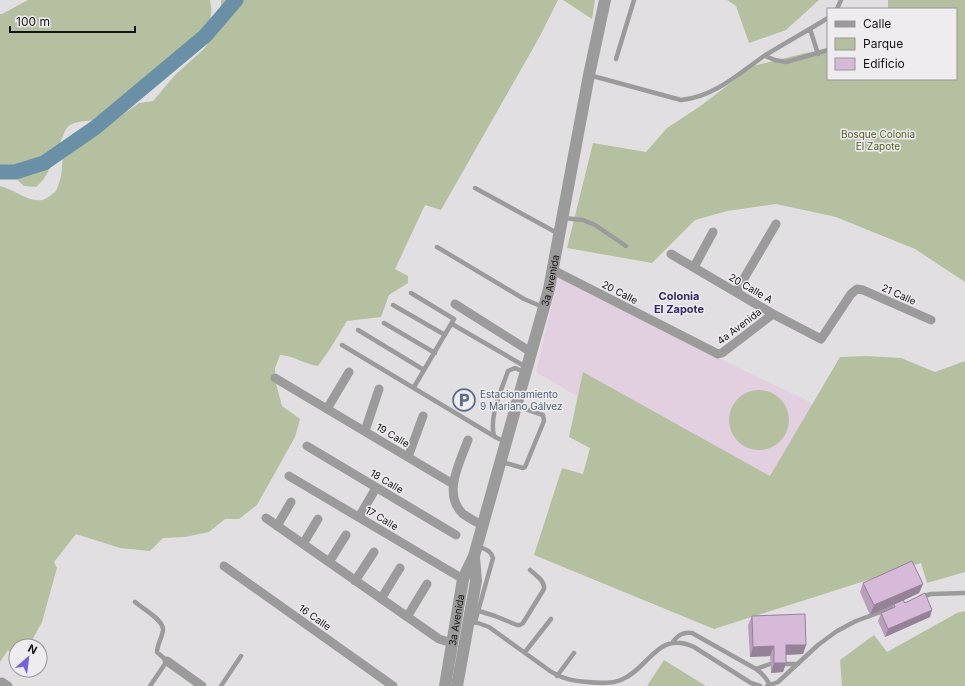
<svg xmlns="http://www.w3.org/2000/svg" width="965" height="686" font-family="Inter,sans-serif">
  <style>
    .education { fill: #e2d0e1 }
    .green { fill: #b5c0a0 }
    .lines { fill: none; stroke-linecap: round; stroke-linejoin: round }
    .river { stroke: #6a90a7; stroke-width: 15 }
    .service { stroke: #9c9b9b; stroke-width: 4.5 }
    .minor { stroke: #9c9b9b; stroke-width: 9 }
    .tertiary { stroke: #9c9b9b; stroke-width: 12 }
    .wall { fill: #b99fbb }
    .shaded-wall { fill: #968298 }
    .building { fill: #d7b9d9; stroke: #968298 }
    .labels { text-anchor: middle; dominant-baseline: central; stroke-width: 3; stroke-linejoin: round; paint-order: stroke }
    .park-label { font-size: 10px; fill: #4f5d23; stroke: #efecf0 }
    .street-label { font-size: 10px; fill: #141314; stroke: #efecf0 }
    .service-label { font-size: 10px; fill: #4e5e75; stroke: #efecf0; text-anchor: start }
    .neighbourhood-label { font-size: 11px; font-weight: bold; fill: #352a66; stroke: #efecf0 }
  </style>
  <rect width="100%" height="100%" fill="#e2dfe2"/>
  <path class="education" d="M560 271 718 358 804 399 886 444 802 542 708 474 536 372Z"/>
  <path class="green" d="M28 0H210C211 5 212 10 211 15 207 37 158 83 139 96 128 104 115 112 103 118 92 123 75 118 66 129 64 132 63 137 61 140 54 156 50 176 36 187L24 186 14 177 0 169V14H2Z
    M221 0H558L540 36 441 210 425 205 395 269 408 276V283L389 295 381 317 347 321 330 349 318 366C304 364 295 356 280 355L275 368V380L282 406 300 419 295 437 257 505 239 519H225L209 532 185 537 163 538 150 551 120 548 76 534 54 562 57 568 42 622 29 646H16V657L8 650 0 662V186C14 189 27 202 42 200 47 199 52 194 56 191 58 186 60 181 61 176 64 158 60 146 75 132H91L108 125 139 103 153 101 175 75 205 48 213 36 221 16Z
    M563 0H595L592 19Z
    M727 0H819L786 30 749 43 736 6Z
    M888 0H965V282L915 249 836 217 776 204 727 211 695 220 652 263 567 248 593 143 646 152 667 128 699 107 753 66 806 53 828 50V79H956V9H888Z
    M866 356 901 358 935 372 965 361V572L927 583 921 563 714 629 534 555 562 468 583 474 590 448 569 437 583 372 770 476 840 357Z
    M729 420a30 30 0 1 1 60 0a30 30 0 1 1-60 0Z
    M965 611V686H842L840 660 874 635 887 652 957 613Z
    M664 660 706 686H647Z"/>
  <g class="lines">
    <path class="river" d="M0 172H15L44 163 96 127 205 36 236 0"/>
    <path class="service" d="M837 9 841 0
      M810 29 818 54
      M765 56 775 60 786 62 828 50
      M616 59 634 0
      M589 75 681 100C714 97 738 74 764 56 785 43 807 31 828 18
      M475 188 559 234
      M564 218 583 220 595 225 626 246
      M437 247 524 299 543 307
      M411 293 454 319 414 387
      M393 305 445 335
      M384 323 435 353
      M452 324 526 367
      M358 330 424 370
      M342 345 497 438 506 442
      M494 436C489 416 501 391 508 371L515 368 524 372
      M502 462 523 468 525 467 544 421 543 415 517 406
      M921 597 931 594 965 593
      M135 602C142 608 164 620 163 630 162 638 157 645 157 652L167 661 150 686
      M479 611 495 616 517 625H520L523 623 544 589C545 581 536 575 530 570
      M470 622 478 623 489 627 550 671C562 679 574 681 588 682 599 683 611 684 621 680 650 668 657 630 694 647L751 683 760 686
      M475 622 493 558C491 550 484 549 478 546
      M672 643C678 635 682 632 692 633L756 669C763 674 767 678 770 686
      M525 652 551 619
      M782 664H798
      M756 669 770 664
      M557 676 574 653
      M221 686 241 656
      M767 686 778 682 818 645 837 631 856 621 897 606"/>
    <path class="minor" d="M671 254 773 314 821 339 851 294 857 289 863 290 931 320
      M694 267 713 232
      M553 270 718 354 722 353 773 314
      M736 292 776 224
      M455 304 531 352
      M275 378 453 484
      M327 409 349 372
      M365 431 379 389
      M468 440C460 462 442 494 463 514 469 518 476 522 482 525
      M307 446 456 535
      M408 457 423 416
      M289 476 463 579
      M359 517 376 488
      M266 518 439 639 452 643
      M277 526 291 502
      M303 544 318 519
      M329 562 346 535
      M224 566 393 686
      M355 581 374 552
      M381 599 400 568
      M407 617 427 584
      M167 661 202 686
      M2 682 8 686"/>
    <g class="tertiary">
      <path id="s1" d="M445 686 463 579 474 556 549 289 589 75 605 0"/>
      <path d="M457 686 476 581 474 557"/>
    </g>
  </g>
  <path class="wall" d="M863 583 923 584 919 593 903 600 905 603 930 617 885 637 878 621 881 613 892 608 893 605 870 615 860 592Z
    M752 616 806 645 803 654 786 655V663L783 672 771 673 770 656 750 657 748 625Z"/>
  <path class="shaded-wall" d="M923 584 919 593 894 605V604L893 605 870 615 874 605Z
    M932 610 930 617 885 637 888 629Z
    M786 645H806L803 654 782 655Z
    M774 646 770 656 750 657 753 647Z
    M774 663H786L783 672 771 673Z"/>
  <path class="building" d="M912 561 923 584 874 605 863 583Z
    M925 593 932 610 888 629 881 613 895 607 894 604 903 600 905 603Z
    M805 614 806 645H786V663H774V646L753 647 752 616Z"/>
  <defs>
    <g id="parking-ring" transform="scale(1.15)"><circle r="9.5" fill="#efecf0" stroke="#5c6f8a" stroke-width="1.5"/><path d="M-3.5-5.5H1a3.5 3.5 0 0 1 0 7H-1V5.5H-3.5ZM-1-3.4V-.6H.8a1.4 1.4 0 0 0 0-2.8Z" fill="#5c6f8a"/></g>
  </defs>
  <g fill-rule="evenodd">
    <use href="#parking-ring" x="464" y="400"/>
  </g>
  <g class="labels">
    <g class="park-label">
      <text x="878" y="134">Bosque Colonia<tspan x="878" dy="12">El Zapote</tspan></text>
    </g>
    <g class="street-label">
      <text stroke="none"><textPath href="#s1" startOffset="420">3a Avenida</textPath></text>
      <text transform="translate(751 288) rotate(30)">20 Calle A</text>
      <text transform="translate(620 292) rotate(27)">20 Calle</text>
      <text transform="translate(899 294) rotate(24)">21 Calle</text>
      <text transform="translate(739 326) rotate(-37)">4a Avenida</text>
      <text transform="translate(393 435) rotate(31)">19 Calle</text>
      <text transform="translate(387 481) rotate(31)">18 Calle</text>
      <text transform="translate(382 518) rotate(31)">17 Calle</text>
      <text transform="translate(315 617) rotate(35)">16 Calle</text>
      <text stroke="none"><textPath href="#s1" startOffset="67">3a Avenida</textPath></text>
    </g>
    <g class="service-label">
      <text x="480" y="394">Estacionamiento<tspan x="480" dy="12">9 Mariano Gálvez</tspan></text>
    </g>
    <g class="neighbourhood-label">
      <text x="679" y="296">Colonia<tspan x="679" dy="13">El Zapote</tspan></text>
    </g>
  </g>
  <rect x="827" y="8" width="130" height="72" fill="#efecf0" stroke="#979598"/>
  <rect x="835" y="21" width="20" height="6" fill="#9c9b9b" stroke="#979598"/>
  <text x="863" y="28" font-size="12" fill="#141314">Calle</text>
  <rect x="835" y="38" width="20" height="12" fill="#b5c0a0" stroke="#979598"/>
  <text x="863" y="48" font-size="12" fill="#141314">Parque</text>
  <rect x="835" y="58" width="20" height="12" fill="#d7b9d9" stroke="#979598"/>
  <text x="863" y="68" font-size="12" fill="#141314">Edificio</text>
  <g transform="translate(28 658) rotate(28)"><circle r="19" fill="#efecf0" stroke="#979598"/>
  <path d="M0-3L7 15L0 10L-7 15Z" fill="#7660db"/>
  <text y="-6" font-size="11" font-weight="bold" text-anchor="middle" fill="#141314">N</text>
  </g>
  <path d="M10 26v6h125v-6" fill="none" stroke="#141314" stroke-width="2"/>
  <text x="16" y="26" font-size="12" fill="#141314" stroke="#efecf0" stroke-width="3" paint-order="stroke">100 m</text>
</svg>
